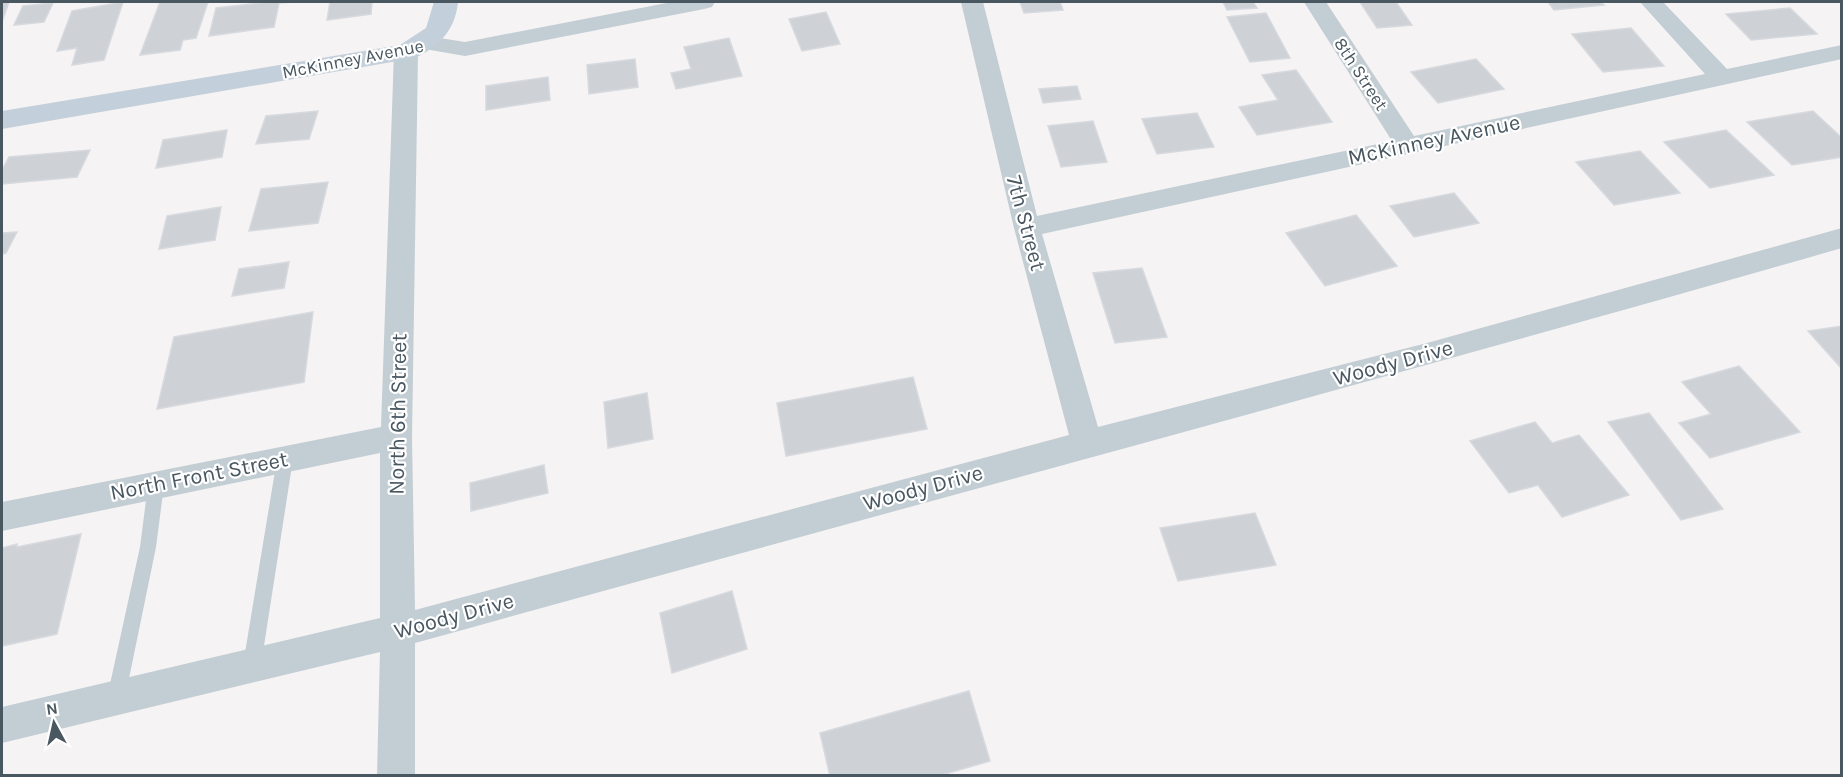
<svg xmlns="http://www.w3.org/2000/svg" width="1843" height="777" font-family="Karla,sans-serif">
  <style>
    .building { fill: #ced2d7; stroke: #d6d9de; stroke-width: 1.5 }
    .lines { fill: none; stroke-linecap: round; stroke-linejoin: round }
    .lane { fill: #c3cdd4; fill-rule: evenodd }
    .street { fill: #c3cdd4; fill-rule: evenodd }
    .secondary { fill: #c3cfda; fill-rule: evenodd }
    .labels { text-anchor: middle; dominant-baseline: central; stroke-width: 4.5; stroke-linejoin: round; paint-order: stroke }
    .far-street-label { font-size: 18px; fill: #495761; stroke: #fff }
    .street-label { font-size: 22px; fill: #495761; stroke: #fff }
  </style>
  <rect width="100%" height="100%" fill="#f5f3f3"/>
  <path class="building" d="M2 2H9L2 22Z
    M123 2 104 60 72 65 77 48 57 51 72 11Z
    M160 2H208L196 38 183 40 180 50 140 55Z
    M270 2H293L279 3 274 27 209 36 216 8Z
    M330 2H372L371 14 327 20Z
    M1020 2H1060L1063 10 1024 13Z
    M1223 2H1253L1257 8 1227 10Z
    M1360 2H1396L1412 25 1377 28Z
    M1548 2H1600L1604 5 1554 10Z
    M53 3 44 22 14 25 23 6Z
    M1790 8 1817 34 1751 40 1726 14Z
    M826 12 840 44 802 51 789 19Z
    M1266 13 1290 58 1250 62 1227 17Z
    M1631 28 1664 66 1603 72 1572 34Z
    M729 38 742 76 676 89 671 73 691 69 684 47Z
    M635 59 638 87 589 94 587 65Z
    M1476 59 1504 89 1438 103 1411 72Z
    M1296 70 1332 122 1257 135 1239 107 1278 100 1262 75Z
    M548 77 550 100 486 110V86Z
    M1077 86 1081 99 1043 103 1039 89Z
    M318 111 309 139 256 144 266 116Z
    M1813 111 1842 138V157L1792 165 1747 122Z
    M1197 113 1214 147 1157 154 1142 119Z
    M1093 121 1107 162 1061 167 1048 126Z
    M227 130 222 157 156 168 163 140Z
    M1726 130 1774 175 1710 188 1664 142Z
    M90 150 77 177 2 184V170L9 157Z
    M1640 151 1680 193 1614 205 1576 162Z
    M328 182 318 223 249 231 261 189Z
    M1454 193 1479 223 1414 237 1390 206Z
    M221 207 215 240 159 249 167 216Z
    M1356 215 1397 266 1325 286 1286 233Z
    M17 232 6 253 2 254V233Z
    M289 262 284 288 232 296 239 269Z
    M1142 268 1167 337 1115 343 1093 273Z
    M313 312 304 382 157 409 174 337Z
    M1842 326V369L1808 331Z
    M1739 366 1800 432 1710 458 1679 423 1711 414 1682 382Z
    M913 377 927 429 786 456 777 403Z
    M647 393 653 439 608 448 604 402Z
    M1649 413 1723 509 1681 520 1608 422Z
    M1535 422 1552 443 1579 435 1629 495 1562 517 1538 485 1509 493 1470 441Z
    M544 465 548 493 471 511 470 483Z
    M1255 513 1276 565 1178 581 1160 528Z
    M81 534 57 634 2 646V548L17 544V547Z
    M732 591 747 649 672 673 660 613Z
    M969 691 990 761 938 776H830L820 733Z"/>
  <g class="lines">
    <path class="lane" d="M285 452 291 454 293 459 261 665 258 671 252 674 246 671 243 665 277 459 279 454Z
      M156 478 162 480 164 485 156 547 125 698 122 704 116 707 110 704 107 698 140 547 148 485 150 480Z"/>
    <path class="street" d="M672 2H715L712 7 704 9 465 56 419 48 416 43 419 38 427 36 465 42Z
      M961 2H983L1037 216 1392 141 1304 2H1326L1414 136 1705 74 1640 2H1663L1727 69 1842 45V59L1042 234 1098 427 1427 343 1842 228V248C1367 384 891 511 415 643V776H377L380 652 2 743V707L380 618V453L2 531V502L381 427 394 52 398 47 406 45 414 47 418 52 412 437 415 610 1069 435 1014 228Z"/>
    <path class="secondary" d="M434 2H458C455 30 440 46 415 58L2 129V111L400 45 426 28Z"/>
  </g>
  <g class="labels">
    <g class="far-street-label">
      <text transform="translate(353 59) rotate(-11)">McKinney Avenue</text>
      <text transform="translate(1361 74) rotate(57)">8th Street</text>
    </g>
    <g class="street-label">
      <text transform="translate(1434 140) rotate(-12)">McKinney Avenue</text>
      <text transform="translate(1026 223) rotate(75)">7th Street</text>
      <text transform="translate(1393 363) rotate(-15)">Woody Drive</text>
      <text transform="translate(398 414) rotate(-89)">North 6th Street</text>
      <text transform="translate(199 476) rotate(-11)">North Front Street</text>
      <text transform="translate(923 488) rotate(-15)">Woody Drive</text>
      <text transform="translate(454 616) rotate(-15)">Woody Drive</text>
    </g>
  </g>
  <rect width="1843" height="777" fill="none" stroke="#495761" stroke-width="6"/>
  <g transform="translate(54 723) rotate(352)" stroke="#ffffff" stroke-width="4.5" paint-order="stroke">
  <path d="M0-4.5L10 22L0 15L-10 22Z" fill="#495761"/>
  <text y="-9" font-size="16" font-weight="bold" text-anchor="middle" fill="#495761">N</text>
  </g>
</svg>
